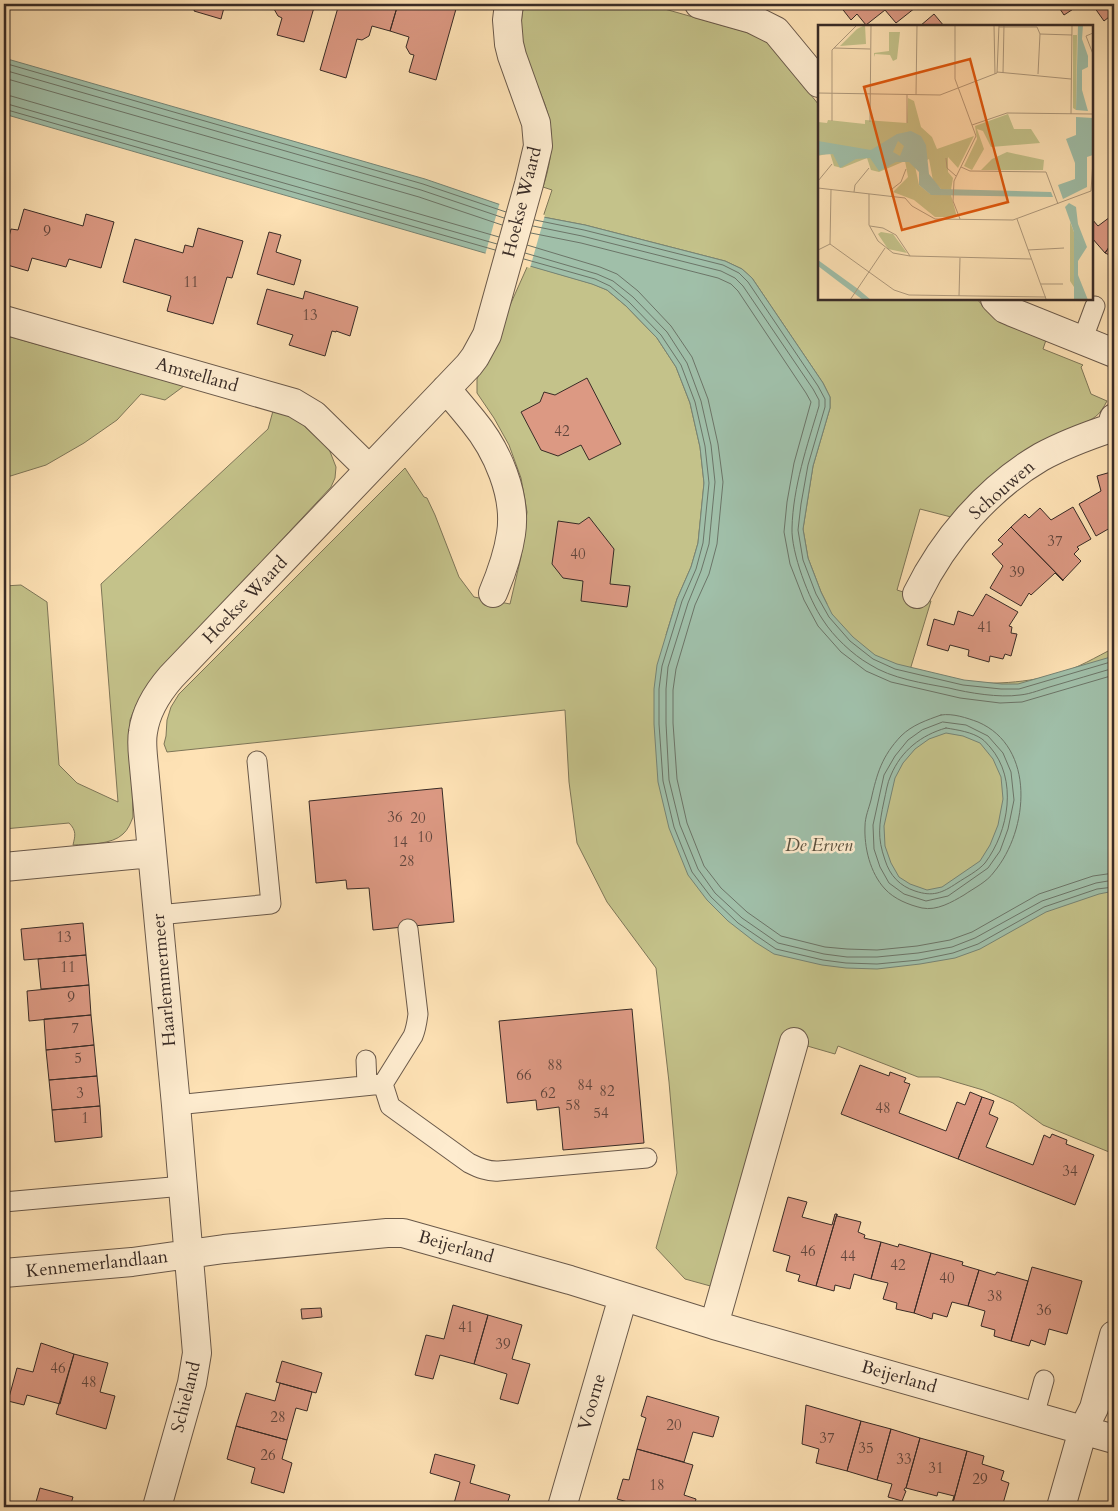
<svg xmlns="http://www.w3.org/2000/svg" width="1118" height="1511" font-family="Cardo,serif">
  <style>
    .green { fill: #c4c28a; stroke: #7e7658 }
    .water { fill: #a0bfa9; stroke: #768475; fill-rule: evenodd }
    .pier { fill: #fee2b5 }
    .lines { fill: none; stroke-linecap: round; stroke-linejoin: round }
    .shore { stroke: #6c7568; stroke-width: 1 }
    .building { fill: #dc9983; stroke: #382b26 }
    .lane-casing { stroke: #6a594a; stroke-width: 21 }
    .street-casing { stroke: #6a594a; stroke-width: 30 }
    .lane { stroke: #feeccf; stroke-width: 19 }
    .street { stroke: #feeccf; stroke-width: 28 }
    .labels { text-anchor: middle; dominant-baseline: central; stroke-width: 5; stroke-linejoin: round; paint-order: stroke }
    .number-label { font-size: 15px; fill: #61463d }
    .street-label { font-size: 18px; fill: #382b26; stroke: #feeccf }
    .park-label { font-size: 18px; font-style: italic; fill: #5b513f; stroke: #feeccf }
    .inset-road { fill: none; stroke: #af997c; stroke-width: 1 }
    .view { fill: #df570d; fill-opacity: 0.15; stroke: #df570d; stroke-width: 2.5 }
    .inset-edge { fill: none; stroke: #382b26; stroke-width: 2.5 }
  </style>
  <rect width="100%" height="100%" fill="#fee2b5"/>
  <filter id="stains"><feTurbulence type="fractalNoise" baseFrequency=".004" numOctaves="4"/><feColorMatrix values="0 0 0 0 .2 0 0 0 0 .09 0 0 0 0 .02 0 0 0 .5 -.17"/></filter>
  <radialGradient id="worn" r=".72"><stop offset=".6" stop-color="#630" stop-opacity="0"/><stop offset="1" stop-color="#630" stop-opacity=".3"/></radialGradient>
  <path class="green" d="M524 4H647L753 34 765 40 772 47 819 105V299H977C998 325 1016 328 1046 340L1043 349 1083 365 1081 367 1091 394 1107 401C1100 414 1097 417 1084 423L951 517 920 509 897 590 931 601 910 670C921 673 932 677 944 679 980 686 1022 684 1058 674 1078 668 1096 657 1114 648V1154L1043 1125 1013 1103 983 1090 939 1077H918L838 1046 835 1054 783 1039 714 1287 685 1279 656 1248 677 1173 669 1082 656 968 607 902 577 843 569 782 565 710 167 752 164 744 166 736 167 720 171 707 179 694 405 468 424 497 427 498 435 515 459 577 474 597 510 604 521 557 527 512 521 478 509 445 494 418 477 393V379L528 265 593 284 607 290 626 306 657 338 676 367 690 403 700 447 704 483 698 543 691 567 677 599 666 635 827 604 821 592 808 558 803 529 813 466 830 408V397L823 383 752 278 742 269 725 261 585 225 543 217 552 190 543 187C551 162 555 138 547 111 541 90 527 67 523 46 520 32 521 17 524 4Z
    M4 335 184 386 165 400 141 394 117 420 84 443 46 465 4 478Z
    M273 411 292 417 301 423 329 449 336 467 335 478 331 487 152 679 136 705 130 720 133 817C131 822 128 830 123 834 112 845 87 844 73 845 75 836 77 831 69 823L4 829V586L21 585 47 602 59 765 77 783 118 802 101 584 268 429Z"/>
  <path class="water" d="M4 58 425 179 507 207 543 217 585 225 725 261 742 269 752 278 823 383 830 397V408L813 466 803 529 808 558 821 592 832 614 853 637 875 655 897 664 964 680 1002 684H1018L1114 656V891L1099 894 1046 912 980 949 955 958 920 964 877 969 846 968 822 965 774 954 755 942 728 921 707 900 688 875 669 828 658 782 654 724V689L657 665 677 599 691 567 698 543 704 483 700 447 690 403 676 367 657 338 626 306 607 290 592 284 4 114ZM946 733 963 736 980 743 993 759 1001 777 1003 799 998 825 990 845 980 861 942 887 927 890 910 884 899 877 891 863 885 846 884 826 895 778 903 763 915 749 929 739Z"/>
  <path class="pier" d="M500 202 545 215 530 268 485 255Z"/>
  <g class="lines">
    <path class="shore" d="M4 63 423 184 506 212
      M4 70 421 190 504 218
      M4 78 419 197 502 225
      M4 96H11L499 237
      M4 103 497 244
      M4 109 495 250
      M535 220 584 230 723 265 739 273 748 282 818 386 825 399V407L808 465 801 504 798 530 803 560 816 594 829 617 850 641 873 659 895 669 963 685 1001 689H1019L1114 661
      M533 226 582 236 721 271 735 278 743 286 813 389 819 400V406C807 446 793 487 792 528 791 552 809 600 823 620 833 636 853 655 869 664 892 679 923 683 949 688 969 693 999 698 1020 695 1031 694 1042 689 1053 686 1073 680 1094 674 1114 668
      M531 233 581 243 718 278 731 284 738 291 806 393 811 402 794 463 787 502 784 532 790 564 804 600 818 626 841 652 866 671 891 682 960 698 1000 703 1022 702 1114 675
      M527 245 600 267 617 274 638 291 671 326 692 357 708 399 718 444 723 482 717 544 709 574 695 605 676 669 673 690V723L677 779 687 823 704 866 721 888 747 912 781 936 825 947 847 949 877 950 917 946 950 940 972 932 1039 894 1093 876 1114 873
      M525 253 597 274 613 281 633 297 667 332 687 363 701 401 711 445 715 482 709 544 701 571 688 603 668 667 666 689V723L669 780 680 825 698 869 715 893 742 918 778 943 824 954 847 957H877L918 953 952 947 975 938 1042 901 1096 883 1114 880
      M524 259 595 279 610 286 629 302 661 335 681 365 695 402 705 446 709 483 703 543 696 569 682 601 662 666 659 689V724L663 781 674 827 692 872 711 897 738 923 776 949 823 960 846 963 877 964 919 960 953 953 978 944 1044 907 1097 889 1114 887
      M941 715C953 713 967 718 978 722 1036 747 1029 830 994 872 987 882 974 888 964 895 952 902 937 911 922 908 909 905 894 899 885 889 870 873 864 847 865 826 865 817 869 808 871 800 877 773 882 756 901 736 912 725 927 720 941 715Z
      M943 722 966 725 988 736 1003 753 1011 772 1014 800 1008 829 1000 851 988 868 948 896 926 901 904 894 889 883 880 867 874 849 873 825 884 775 895 756 908 740 922 730Z
      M946 728C958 730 972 732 982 739 985 741 988 745 990 747 1018 779 1009 831 985 863 978 871 966 877 957 883 942 893 933 897 915 891 900 886 890 876 885 860 877 837 879 825 884 801 886 793 887 783 891 775 901 751 921 735 946 728Z"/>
  </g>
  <path class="building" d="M196 4H225L221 19 194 11Z
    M276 4H315L304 42 277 35 282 18 278 16 274 9Z
    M339 4H398L390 31 372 26 369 36 362 40 357 39 346 78 320 70Z
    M398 4H438L456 9 436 80 409 72 414 55 410 54 406 47 409 37 390 31Z
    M843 4H920L896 23 885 10 866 25 857 14 851 20 840 6Z
    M1061 4H1081L1064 15 1058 6Z
    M1092 4H1114V13L1104 21Z
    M934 14 944 26H920Z
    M24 209 83 226 86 214 114 222 101 268 69 259 66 267 32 258 28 271 4 264V256L11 229 18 230Z
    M1114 214V240L1105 253 1092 238V219L1098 226Z
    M198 228 243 241 232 278 227 277 213 324 167 311 171 296 123 282 135 239 183 253 185 245 193 247Z
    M269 232 281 235 276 252 301 260 294 285 257 274Z
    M1114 240V257L1105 253Z
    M267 289 303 299 305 291 358 307 350 336 336 331V332L332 331 325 356 289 345 293 335 257 324Z
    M587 378 621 444 589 460 581 445 558 456 541 450 521 412 540 402 544 392 555 395Z
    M1114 465V530L1111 531 1110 528 1096 536 1079 504 1101 491 1097 476 1111 472 1110 467Z
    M1073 507 1091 539 1077 547 1079 549 1074 554 1081 561 1063 580 1011 527 1025 514 1029 518 1040 508 1051 520Z
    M589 517 614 549 610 584 630 586 627 607 581 601 583 581 563 578 552 564 558 521 579 524Z
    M1011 527 1063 580V581L1055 573 1031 595 1029 593 1021 606 990 588 1003 566 992 554 1003 544 998 540Z
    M986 594 1018 612 1009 626 1012 627 1011 633 1017 634 1011 656 1005 654 1003 659 990 656 989 662 968 656 969 650 950 645 948 651 927 645 934 619 954 625 958 611 973 616Z
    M442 788 454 922 373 930 369 888 347 889 346 880 316 883 309 801Z
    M83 923 86 955 24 960 21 929Z
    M86 955 89 985 41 989 38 959Z
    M89 985 91 1015 29 1021 27 991Z
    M632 1009 644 1143 563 1150 559 1107 537 1110 536 1100 507 1103 499 1021Z
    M91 1015 94 1045 46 1050 44 1019Z
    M94 1045 97 1076 49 1080 46 1050Z
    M860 1065 889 1076 890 1072 906 1078 904 1082 910 1084 899 1113 946 1131 957 1102 965 1105 970 1092 982 1097 958 1159 841 1114Z
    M97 1076 100 1106 52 1110 49 1080Z
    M982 1097 994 1101 989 1114 998 1118 986 1147 1033 1165 1044 1135 1050 1138 1052 1134 1067 1140 1066 1144 1094 1155 1075 1205 958 1159Z
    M100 1106 102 1137 55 1142 52 1110Z
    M788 1197 807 1202 802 1217 832 1225 835 1214H837L816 1286 798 1281 800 1275 786 1271 790 1256 773 1251Z
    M837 1214V1216L861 1222 858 1232 865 1235 864 1238 881 1242 871 1279 854 1274 850 1289 835 1285 834 1291 816 1286Z
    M881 1242 898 1247 899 1244 931 1253 914 1313 896 1309 897 1303 883 1299 888 1283 871 1279Z
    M931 1253 963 1262 962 1265 979 1270 968 1306 952 1302 947 1317 933 1313 932 1319 914 1313Z
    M1032 1267 1082 1281 1067 1334 1049 1329 1045 1345 1031 1340 1029 1346 1011 1341Z
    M979 1270 995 1275 997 1272 1028 1281 1011 1341 994 1336 995 1330 981 1326 985 1311 968 1306Z
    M453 1305 488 1315 474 1364 440 1355 433 1379 415 1375 426 1335 444 1339Z
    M321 1308 322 1317 302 1319 301 1309Z
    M488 1315 522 1325 512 1359 530 1364 518 1404 500 1399 507 1374 474 1364Z
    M41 1343 74 1354 60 1404 27 1395 24 1405 8 1401 17 1368 33 1372Z
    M74 1354 108 1363 100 1392 115 1396 106 1429 56 1414Z
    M282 1361 322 1373 316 1393 276 1382Z
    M280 1383 312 1392 307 1411 296 1408 287 1440 236 1426 246 1393 275 1401Z
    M647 1396 719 1417 713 1437 693 1432 684 1462 637 1449 646 1418 641 1416Z
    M806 1405 861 1421 847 1471 816 1463 819 1449 802 1444Z
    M861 1421 891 1429 877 1480 847 1471Z
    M236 1426 287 1440 282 1459 292 1463 284 1493 251 1483 255 1468 227 1459Z
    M891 1429 920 1438 906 1488H905L904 1490 906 1491 902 1501 888 1497 892 1484 877 1480Z
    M920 1438 967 1451 952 1506H951L954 1496 938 1492 937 1496 906 1488Z
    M637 1449 693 1465 684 1495 696 1499 694 1507H646L617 1499 623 1479 629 1480Z
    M967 1451 984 1456 982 1464 1004 1471 1001 1480 1009 1483 1002 1507 952 1506Z
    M435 1454 475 1465 470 1483 510 1495 506 1507H453L460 1482 430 1473Z
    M40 1488 73 1497 70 1507H28L36 1502Z"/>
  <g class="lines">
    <g class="lane-casing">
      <path id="lane" d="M1082 341 1095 306
        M158 915 271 904 257 761
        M366 1060 367 1085
        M383 1084 413 1036C416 1029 417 1022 418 1014L408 929
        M176 1105 383 1084 390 1106 469 1163C479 1168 488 1172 499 1171L647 1158
        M4 1202 183 1186
        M1034 1416 1044 1380"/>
    </g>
    <g class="street-casing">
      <path id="street" d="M699 4 752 19 776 31 819 83
        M995 299 1005 309 1012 312 1114 353
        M4 320 294 403 314 415 369 469
        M446 389C455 399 464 410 473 421 497 450 517 495 511 534 508 555 501 574 493 593
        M917 594C944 539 988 488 1041 457 1063 445 1087 436 1111 428L1114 418
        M4 867 152 853
        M4 1273 132 1262 224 1249 387 1233H403L570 1280 714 1325 1114 1439
        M714 1325 794 1042
        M157 1507 192 1383 197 1353 176 1105 144 767C143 755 141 743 143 732 146 711 158 692 171 677L469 365 475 357 487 335 529 184 538 146 536 123 512 56 509 44 507 20 509 4
        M562 1507 623 1297
        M1061 1507 1083 1430 1094 1408 1114 1335"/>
    </g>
    <use href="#lane" class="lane"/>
    <use href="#street" class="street"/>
  </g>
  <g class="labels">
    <g class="number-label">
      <text x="47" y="231">9</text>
      <text x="191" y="282">11</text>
      <text x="310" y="315">13</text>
      <text x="562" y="431">42</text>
      <text x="1055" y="541">37</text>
      <text x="578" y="554">40</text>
      <text x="1017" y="572">39</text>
      <text x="985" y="627">41</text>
      <text x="395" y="817">36</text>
      <text x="418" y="818">20</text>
      <text x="425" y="837">10</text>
      <text x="400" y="842">14</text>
      <text x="407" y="861">28</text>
      <text x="64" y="937">13</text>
      <text x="68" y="967">11</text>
      <text x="71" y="997">9</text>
      <text x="75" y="1028">7</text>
      <text x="78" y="1058">5</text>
      <text x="555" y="1065">88</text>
      <text x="524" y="1075">66</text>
      <text x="585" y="1085">84</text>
      <text x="607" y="1091">82</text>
      <text x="80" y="1093">3</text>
      <text x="548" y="1093">62</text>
      <text x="573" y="1105">58</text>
      <text x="883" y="1108">48</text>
      <text x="601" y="1113">54</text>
      <text x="85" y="1118">1</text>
      <text x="1070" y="1171">34</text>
      <text x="808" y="1251">46</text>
      <text x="848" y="1256">44</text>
      <text x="898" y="1265">42</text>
      <text x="947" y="1278">40</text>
      <text x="995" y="1296">38</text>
      <text x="1044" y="1310">36</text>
      <text x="466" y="1327">41</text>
      <text x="503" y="1344">39</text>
      <text x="58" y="1368">46</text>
      <text x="89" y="1382">48</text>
      <text x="278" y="1417">28</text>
      <text x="674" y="1425">20</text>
      <text x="827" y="1438">37</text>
      <text x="866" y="1448">35</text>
      <text x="268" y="1455">26</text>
      <text x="904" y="1459">33</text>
      <text x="936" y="1468">31</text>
      <text x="980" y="1479">29</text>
      <text x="657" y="1485">18</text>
    </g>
    <g class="street-label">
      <text transform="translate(522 202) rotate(-76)">Hoekse Waard</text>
      <text transform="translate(197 375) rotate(16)">Amstelland</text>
      <text transform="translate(1002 490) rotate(-41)">Schouwen</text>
      <text transform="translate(245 600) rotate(-46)">Hoekse Waard</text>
      <text transform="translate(164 980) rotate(-95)">Haarlemmermeer</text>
      <text transform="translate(456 1247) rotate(16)">Beijerland</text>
      <text transform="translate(97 1264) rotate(-6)">Kennemerlandlaan</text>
      <text transform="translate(899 1377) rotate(16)">Beijerland</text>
      <text transform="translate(186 1397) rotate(-76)">Schieland</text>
      <text transform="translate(592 1402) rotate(-74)">Voorne</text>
    </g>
    <g class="park-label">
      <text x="819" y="845">De Erven</text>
    </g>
  </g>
  <g transform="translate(818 25)">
    <rect width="275" height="275" fill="#fee2b5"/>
    <path d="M47 0 48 19 22 21 39 4ZM71 7H82L79 34 75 36 72 30 57 29 56 32V28L71 26ZM260 9H259L258 85 255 83V10ZM90 73 96 76 103 102 114 112 119 124 156 111 140 143 130 132V147L135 153 133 165 123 164 115 156 111 134 97 141 101 160 112 169 133 170 139 192H117L96 175 75 167 90 152 87 136 61 147 53 145 49 133 24 143 16 141 12 128 0 131V97L9 98 10 95 47 99V95L89 98ZM190 89 196 104H213L222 118 173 122 165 106 159 104 166 124 154 145 146 141 159 114 157 101ZM189 127 226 135 225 145H163L174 134ZM252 197 256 207V262L252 256ZM63 207 75 209 89 228 70 224 60 209Z" fill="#c4c28a"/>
    <path d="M260 0H265L264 14 270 31V42L264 45V65L270 86 258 85ZM258 92 275 93V130L269 132V162L245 174 240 160 257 154V138L248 114 258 110ZM93 106 103 111 108 120 111 149 123 164 233 167 235 172 113 170 101 160V147L91 137H78L61 146 52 133 38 134 22 143 15 129 0 130V116L53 125 79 109ZM80 116 86 121 82 131 75 127ZM251 178 258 182 260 199 269 222 260 236V250L270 275H256V207L247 182ZM0 235 40 264 53 275H45L21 257 0 241Z" fill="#a0bfa9" fill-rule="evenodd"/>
    <path class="inset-road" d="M137 0V54L158 111 136 156 135 176 142 194M176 0 177 49M181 2H219L222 9 254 10M275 8 268 11 275 29M16 23 52 24M179 47 253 54M185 48 186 0M220 49 222 9M0 68 122 70 179 48 181 0M98 70 99 0M253 89 254 0M14 96V25L39 0M52 97 53 0M89 98V70M154 100 189 88 275 89M128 133 129 143 138 151M143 142 152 146 228 147 240 179M0 156 14 139M0 163 87 173 94 181 117 194 195 195 273 166M273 166 275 136M36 167 37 160 51 143M51 169V200L60 216 75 228 92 231 213 234M74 171V164L83 157 88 144M199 194 228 274M52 201 65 203 78 210 92 231M12 219 13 165M0 225 12 219 76 265 91 270 228 272M210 225 246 223M223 259H245M141 271 142 233M32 275 67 223"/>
    <path class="view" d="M152 34 190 177 84 205 46 62Z"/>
    <rect width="275" height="275" class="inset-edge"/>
  </g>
  <rect width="1118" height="1511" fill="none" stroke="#fee2b5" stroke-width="20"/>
  <rect x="5" y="5" width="1108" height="1501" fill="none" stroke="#382b26" stroke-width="2.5"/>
  <rect x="10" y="10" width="1098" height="1491" fill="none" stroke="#382b26"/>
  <rect width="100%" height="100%" filter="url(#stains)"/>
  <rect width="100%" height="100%" fill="url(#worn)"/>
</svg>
